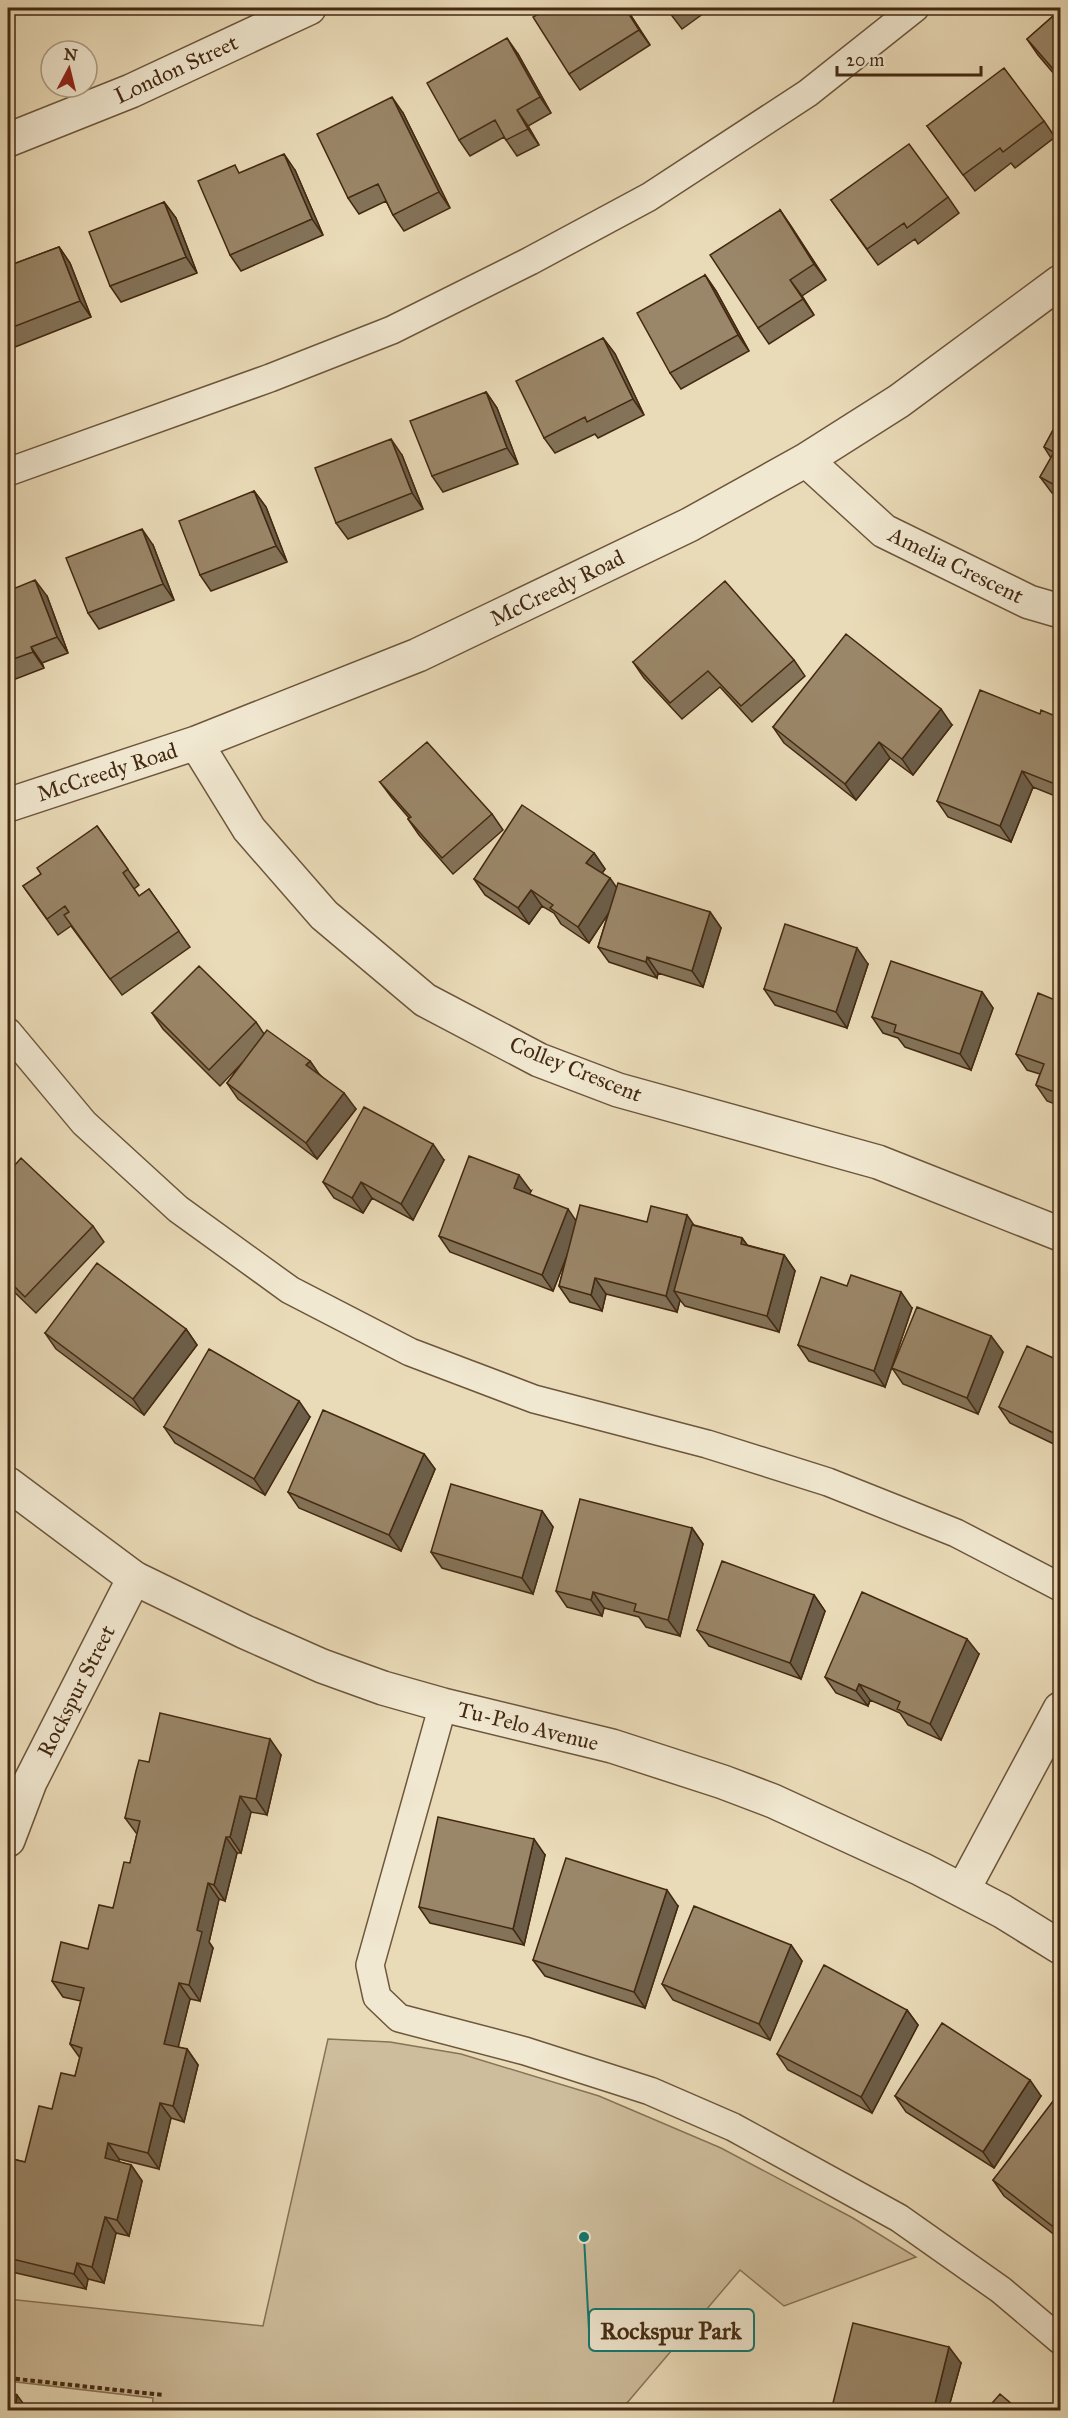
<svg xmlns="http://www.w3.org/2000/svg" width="1068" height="2418" font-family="'IM FELL Great Primer',serif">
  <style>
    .green { fill: #cebd9c; stroke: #887356; stroke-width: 1.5 }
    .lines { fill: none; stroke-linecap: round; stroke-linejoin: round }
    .service-casing { stroke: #6d563b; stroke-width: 30 }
    .minor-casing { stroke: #6d563b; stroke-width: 36 }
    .tertiary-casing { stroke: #6d563b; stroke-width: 36 }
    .path { stroke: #432911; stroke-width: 4; stroke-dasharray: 4.5 3; stroke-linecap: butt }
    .service { stroke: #f1e8d1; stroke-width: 27 }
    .minor { stroke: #f1e8d1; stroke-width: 33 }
    .tertiary { stroke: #f1e8d1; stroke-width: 33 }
    .wall { fill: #847359; stroke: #432911; stroke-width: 1.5 }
    .shaded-wall { fill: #6c5e49; stroke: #432911; stroke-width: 1.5 }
    .building { fill: #9a8668; stroke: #432911; stroke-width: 1.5 }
    .labels { text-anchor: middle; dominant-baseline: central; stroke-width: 4.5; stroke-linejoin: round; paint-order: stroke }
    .street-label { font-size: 22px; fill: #432911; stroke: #f1e8d1 }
    .leader { fill: none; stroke: #0f766e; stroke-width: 2 }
    .callout-dot { fill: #0f766e; stroke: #f1e8d1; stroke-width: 2 }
    .callout { fill: #f1e8d1; stroke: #0f766e; stroke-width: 2 }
    .callout-label { font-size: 24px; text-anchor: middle; font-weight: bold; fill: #432911 }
  </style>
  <rect width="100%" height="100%" fill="#eadbb8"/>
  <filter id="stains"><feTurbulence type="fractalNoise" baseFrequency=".00333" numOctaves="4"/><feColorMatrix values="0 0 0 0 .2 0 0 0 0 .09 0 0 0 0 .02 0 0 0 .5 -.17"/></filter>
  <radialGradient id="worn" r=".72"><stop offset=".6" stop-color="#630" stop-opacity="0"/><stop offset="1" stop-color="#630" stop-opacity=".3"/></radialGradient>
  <path class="green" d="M328 2039 390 2042 461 2054 599 2096 721 2148 853 2218 916 2257 784 2306 740 2270 621 2410H152L153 2398 8 2381V2299L263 2326Z"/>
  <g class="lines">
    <g class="service-casing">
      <path id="service" d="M8 472 270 378 392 330 530 261 649 197 808 93 915 8
        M8 1032 84 1123 178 1209 290 1290 410 1352 534 1399 707 1444 828 1482 956 1533 1060 1587
        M443 1705 370 1965 377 1997 399 2018 525 2051 650 2091 733 2127 899 2218 1001 2290 1060 2340"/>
    </g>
    <g class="minor-casing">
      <path id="minor" d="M806 460 884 531 1029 602 1060 611
        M196 743 249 829 324 915 425 1000 539 1060 618 1090 878 1162 1060 1234
        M8 805 196 743 418 655 689 525 806 460 899 401 1060 282
        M8 1840 30 1782 134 1578
        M963 1890 1060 1709"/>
    </g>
    <g class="tertiary-casing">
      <path id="tertiary" d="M8 140 131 91 309 8
        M8 1484 134 1578 245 1632 322 1666 383 1688 443 1705 612 1746 723 1782 773 1801 921 1869 1002 1911 1060 1947"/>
    </g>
    <path class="path" d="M8 2378 163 2395"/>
    <use href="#service" class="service"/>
    <use href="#minor" class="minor"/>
    <use href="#tertiary" class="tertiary"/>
  </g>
  <path class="wall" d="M549 8H626L650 45 580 90 569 74Z
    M666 8H711L682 29Z
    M1060 10V81L1038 55 1027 39Z
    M518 54 551 113 528 126 539 145 517 156 504 137 470 156 459 140Z
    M403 113 450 208 404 231 393 215 386 201 359 214 348 198Z
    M1044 121 1055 137 1015 168 1011 163 975 191 927 126Z
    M295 170 323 235 241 271 230 255 240 173Z
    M948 197 959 213 918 244 915 239 878 265 831 200Z
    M164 202 176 218 197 273 121 302 110 286Z
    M780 210 826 280 802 296 814 315 769 344 758 328Z
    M59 247 70 263 91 317 15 347 8 335V266Z
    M705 275 716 291 749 351 681 389 670 373Z
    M603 338 615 354 644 415 598 438 595 434 555 453 544 438Z
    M486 392 497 408 518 464 443 492 432 476Z
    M1060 417V498L1052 493 1040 477 1051 458 1044 447Z
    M402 455 423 509 348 539 336 523Z
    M254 491 266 507 287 562 211 591 200 575Z
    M153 545 174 600 99 629 88 613Z
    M8 591 47 596 68 653 42 663 44 668 8 682Z
    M794 660 805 676 752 722 720 687 682 719 644 678 633 662Z
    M1040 714 1060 718V798L1033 787 1011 842 948 817 937 801Z
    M952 725 913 775 890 758 856 800 784 743 773 727Z
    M380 782 492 814 503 830 453 874 419 835 408 819 409 818 392 798Z
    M97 826 139 885 134 889 139 896 149 889 190 947 122 995 71 926 58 935 23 886 41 874Z
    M594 853 605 869 602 873 616 888 710 912 721 928 703 987 658 973 657 978 609 962 598 947 608 914 589 943 561 924 554 913 542 906 529 924 485 895 474 879Z
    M868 964 847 1028 775 1005 764 989Z
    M982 992 993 1008 971 1070 905 1047 898 1038 883 1033 872 1017Z
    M1060 1002V1106L1047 1101 1036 1085 1040 1074 1027 1070 1016 1054Z
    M152 1013 256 1022 264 1034 310 1061 318 1073 356 1109 317 1159 238 1099 227 1083 242 1063 220 1086 163 1029Z
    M444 1160 413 1220 372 1198 363 1213 334 1198 323 1182Z
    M8 1173 93 1226 104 1242 36 1313 8 1286Z
    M531 1191 529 1194 576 1220 647 1222 694 1225 742 1238 747 1245 784 1255 795 1271 779 1332 685 1306 680 1300 677 1312 606 1294 602 1311 570 1302 559 1286 566 1258 553 1291 450 1252 439 1236Z
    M912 1308 885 1387 809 1361 798 1345Z
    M186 1329 197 1345 144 1415 56 1349 45 1333Z
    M991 1336 1003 1352 978 1414 903 1384 892 1368Z
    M1060 1361V1447L1010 1423 999 1407Z
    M310 1417 265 1495 175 1443 164 1427Z
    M424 1454 435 1469 401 1551 299 1508 288 1492Z
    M542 1511 553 1527 533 1594 442 1568 431 1552Z
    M692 1528 703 1544 680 1636 646 1627 639 1617 604 1608 602 1616 567 1607 556 1591Z
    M814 1595 825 1611 801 1679 709 1646 697 1630Z
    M979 1654 941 1740 908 1725 900 1713 891 1709 870 1700 868 1706 836 1693 825 1677Z
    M281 1755 267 1815 251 1812 241 1853H237L225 1901 219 1899 209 1942 213 1948 200 2001 190 1999 178 2047 187 2049 198 2065 184 2122 171 2118 159 2169 119 2159V2162L131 2165 142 2181 129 2236 116 2233 104 2283 88 2279 86 2289 12 2272 8 2266V2158L25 2162 52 2109 75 2076 80 2058 70 2044 81 2001 63 1997 52 1981 88 1949 113 1908 130 1863 137 1834 125 1818 149 1762Z
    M545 1855 524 1945 430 1923 419 1907Z
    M678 1906 645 2008 545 1976 533 1960Z
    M791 1945 802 1961 770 2040 673 2000 662 1984Z
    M907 2010 918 2025 872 2113 788 2070 777 2054Z
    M895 2096H1041L994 2168 906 2112Z
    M1060 2099V2239L1004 2196 993 2180Z
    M961 2363 948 2410H835L832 2407Z"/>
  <path class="shaded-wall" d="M625 8H626L650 45 639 30Z
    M507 38 518 54 551 113 540 97Z
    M392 97 403 113 450 208 439 192Z
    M517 110 528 126 539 145 528 129Z
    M284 154 295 170 323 235 312 219Z
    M164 202 176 218 197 273 186 257Z
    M780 210 791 226 826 280 814 264Z
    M59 247 70 263 91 317 80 301Z
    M705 275 716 291 749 351 738 335Z
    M790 280 802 296 814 315 803 299Z
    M603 338 615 354 644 415 633 399Z
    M486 392 497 408 518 464 507 448Z
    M391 439 402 455 423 509 412 493Z
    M254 491 266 507 287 562 276 546Z
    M142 529 153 545 174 600 163 584Z
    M35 580 47 596 68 653 57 637Z
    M31 647 42 663 44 668 33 652Z
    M941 709 952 725 913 775 902 759Z
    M879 742 890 758 856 800 845 784Z
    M1022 771 1033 787 1011 842 1000 826Z
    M594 853 605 869 598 879 586 863Z
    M610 878 621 894 589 943 578 927Z
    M531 890 542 906 529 924 518 908Z
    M710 912 721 928 703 987 692 971Z
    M857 948 868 964 847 1028 836 1012Z
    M647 957 658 973 657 978 646 962Z
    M982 992 993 1008 971 1070 960 1054Z
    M310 1061 321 1077 306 1065Z
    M344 1093 356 1109 317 1159 306 1143Z
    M433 1144 444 1160 413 1220 401 1204Z
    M519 1175 531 1191 525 1204 514 1188Z
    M361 1182 372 1198 363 1213 352 1198Z
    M568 1209 579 1225 553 1291 542 1275Z
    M687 1215 698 1231 674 1291 680 1300 677 1312 666 1296Z
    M742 1238 754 1254 741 1244Z
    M784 1255 795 1271 779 1332 767 1316Z
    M595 1278 606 1294 602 1311 591 1295Z
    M901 1292 912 1308 885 1387 874 1371Z
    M186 1329 197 1345 144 1415 133 1399Z
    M991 1336 1003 1352 978 1414 967 1398Z
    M299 1401 310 1417 265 1495 254 1479Z
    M424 1454 435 1469 401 1551 389 1535Z
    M542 1511 553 1527 533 1594 522 1578Z
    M692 1528 703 1544 680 1636 668 1620Z
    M593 1592 604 1608 602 1616 591 1600Z
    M814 1595 825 1611 801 1679 790 1663Z
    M967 1639 979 1654 941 1740 930 1724Z
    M859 1684 870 1700 868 1706 856 1691Z
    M270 1739 281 1755 267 1815 256 1799Z
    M240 1796 251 1812 241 1853 230 1837Z
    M226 1837 237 1853 225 1901 214 1885Z
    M534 1839 545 1855 524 1945 513 1929Z
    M208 1883 219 1899 209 1942 213 1948 200 2001 189 1985 197 1930Z
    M667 1890 678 1906 645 2008 634 1992Z
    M791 1945 802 1961 770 2040 759 2024Z
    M179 1983 190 1999 175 2060 164 2044Z
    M907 2010 918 2025 872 2113 861 2097Z
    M187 2049 198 2065 184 2122 173 2106Z
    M1030 2080 1041 2096 994 2168 983 2152Z
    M160 2103 171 2118 159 2169 148 2153Z
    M108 2143 119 2159 116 2174 105 2158Z
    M131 2165 142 2181 129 2236 117 2220Z
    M105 2217 116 2233 104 2283 92 2267Z
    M77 2263 88 2279 86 2289 74 2274Z
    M949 2347 961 2363 948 2410H935L934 2408Z
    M17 2395 28 2410H15Z"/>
  <path class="building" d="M549 8H625L639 30 569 74 533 17Z
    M667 8H679L671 13Z
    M1060 10V77L1027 39Z
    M507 38 540 97 517 110 528 129 506 140 495 120 459 140 427 83Z
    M1004 68 1044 121 1003 152 1000 148 963 175 927 126Z
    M392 97 439 192 393 215 378 184 348 198 317 134Z
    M909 144 948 197 907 228 904 223 867 249 831 200Z
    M284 154 312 219 230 255 198 181 235 165 239 173Z
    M164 202 186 257 110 286 89 232Z
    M780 210 814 264 790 280 803 299 758 328 710 255Z
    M59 247 80 301 8 329V266Z
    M705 275 738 335 670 373 637 313Z
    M603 338 633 399 587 422 585 417 544 438 516 381Z
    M486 392 507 448 432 476 410 421Z
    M1060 417V488L1040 477 1054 452 1044 447Z
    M391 439 412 493 336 523 315 468Z
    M254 491 276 546 200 575 179 521Z
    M142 529 163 584 88 613 66 558Z
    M35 580 57 637 31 647 33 652 8 661V591Z
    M725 581 794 660 741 706 708 671 670 703 633 662Z
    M846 634 941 709 902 759 879 742 845 784 773 727Z
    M980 690 1040 714 1041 710 1060 718V786L1022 771 1000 826 937 801Z
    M427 742 492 814 442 858 408 819 411 817 380 782Z
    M522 805 594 853 586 863 610 878 578 927 550 908 553 905 531 890 518 908 474 879Z
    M97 826 128 869 123 873 139 896 149 889 179 931 110 979 64 915 69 912 65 906 47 919 23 886 41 874 37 868Z
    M618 883 710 912 692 971 647 957 646 962 598 947Z
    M785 924 857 948 836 1012 764 989Z
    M891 961 982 992 960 1054 894 1032 896 1025 872 1017Z
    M199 966 256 1022 209 1070 152 1013Z
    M1038 993 1060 1002V1094L1036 1085 1044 1064 1016 1054Z
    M267 1030 310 1061 306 1065 344 1093 306 1143 227 1083Z
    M364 1107 433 1144 401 1204 361 1182 352 1198 323 1182Z
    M469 1156 519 1175 514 1188 568 1209 542 1275 439 1236Z
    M21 1158 93 1226 25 1297 8 1280V1173Z
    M580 1205 647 1222 651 1206 687 1215 666 1296 595 1278 591 1295 559 1286Z
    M692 1225 742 1238 741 1244 784 1255 767 1316 674 1291Z
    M97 1263 186 1329 133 1399 45 1333Z
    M851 1275 901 1292 874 1371 798 1345 821 1277 847 1286Z
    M917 1307 991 1336 967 1398 892 1368Z
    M1027 1346 1060 1361V1436L999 1407Z
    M209 1349 299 1401 254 1479 164 1427Z
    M323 1410 424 1454 389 1535 288 1492Z
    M451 1484 542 1511 522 1578 431 1552Z
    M580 1499 692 1528 668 1620 634 1611 636 1604 593 1592 591 1600 556 1591Z
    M722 1561 814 1595 790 1663 697 1630Z
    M862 1592 967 1639 930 1724 897 1709 900 1702 880 1693 859 1684 856 1691 825 1677Z
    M160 1713 270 1739 256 1799 240 1796 230 1837H226L214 1885 208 1883 197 1930 202 1932 189 1985 179 1983 164 2044 187 2049 173 2106 160 2103 148 2153 108 2143 105 2158 131 2165 117 2220 105 2217 92 2267 77 2263 74 2274 8 2258V2228L9 2222 8 2221V2158L25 2162 39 2106 52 2109 61 2073 75 2076 82 2048 70 2044 84 1988 52 1981 61 1942 88 1949 99 1905 113 1908 124 1862 130 1863 140 1821 125 1818 136 1771 139 1760 149 1762Z
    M438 1817 534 1839 513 1929 419 1907Z
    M566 1858 667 1890 634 1992 533 1960Z
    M694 1906 791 1945 759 2024 662 1984Z
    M824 1965 907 2010 861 2097 777 2054Z
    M942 2023 1030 2080 983 2152 895 2096Z
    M1057 2096 1060 2099V2232L993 2180Z
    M853 2323 949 2347 934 2408 942 2410H846L832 2407Z
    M8 2394 17 2395 15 2410H8Z
    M1000 2394 1019 2410H986Z"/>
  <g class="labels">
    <g class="street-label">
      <text transform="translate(176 69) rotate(-25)">London Street</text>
      <text transform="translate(956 565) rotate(26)">Amelia Crescent</text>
      <text transform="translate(557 588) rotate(-26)">McCreedy Road</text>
      <text transform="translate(107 772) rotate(-18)">McCreedy Road</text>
      <text transform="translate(576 1069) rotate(22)">Colley Crescent</text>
      <text transform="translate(76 1691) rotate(-63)">Rockspur Street</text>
      <text transform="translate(528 1726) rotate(14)">Tu-Pelo Avenue</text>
    </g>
  </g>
  <path class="leader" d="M584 2237L589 2330"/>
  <circle class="callout-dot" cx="584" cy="2237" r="6"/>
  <rect class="callout" x="589" y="2309" width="165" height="42" rx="6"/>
  <g class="callout-label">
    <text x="671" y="2339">Rockspur Park</text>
  </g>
  <rect width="1068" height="2418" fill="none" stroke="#eadbb8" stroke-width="30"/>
  <rect x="9" y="9" width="1050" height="2400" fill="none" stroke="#432911" stroke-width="3"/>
  <rect x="15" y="15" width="1038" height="2388" fill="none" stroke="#432911" stroke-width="1.5"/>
  <g transform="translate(69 69) rotate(7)"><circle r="28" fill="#f1e8d1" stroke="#ab9c84" stroke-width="1.5"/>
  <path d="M0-4.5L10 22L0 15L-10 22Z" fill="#8f2418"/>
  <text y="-9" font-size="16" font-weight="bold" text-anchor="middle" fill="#432911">N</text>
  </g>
  <path d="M837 66v9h144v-9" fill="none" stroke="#432911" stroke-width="3"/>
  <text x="846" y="66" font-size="18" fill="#432911" stroke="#f1e8d1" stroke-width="4.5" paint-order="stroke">20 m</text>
  <rect width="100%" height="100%" filter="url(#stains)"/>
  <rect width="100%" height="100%" fill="url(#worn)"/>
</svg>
